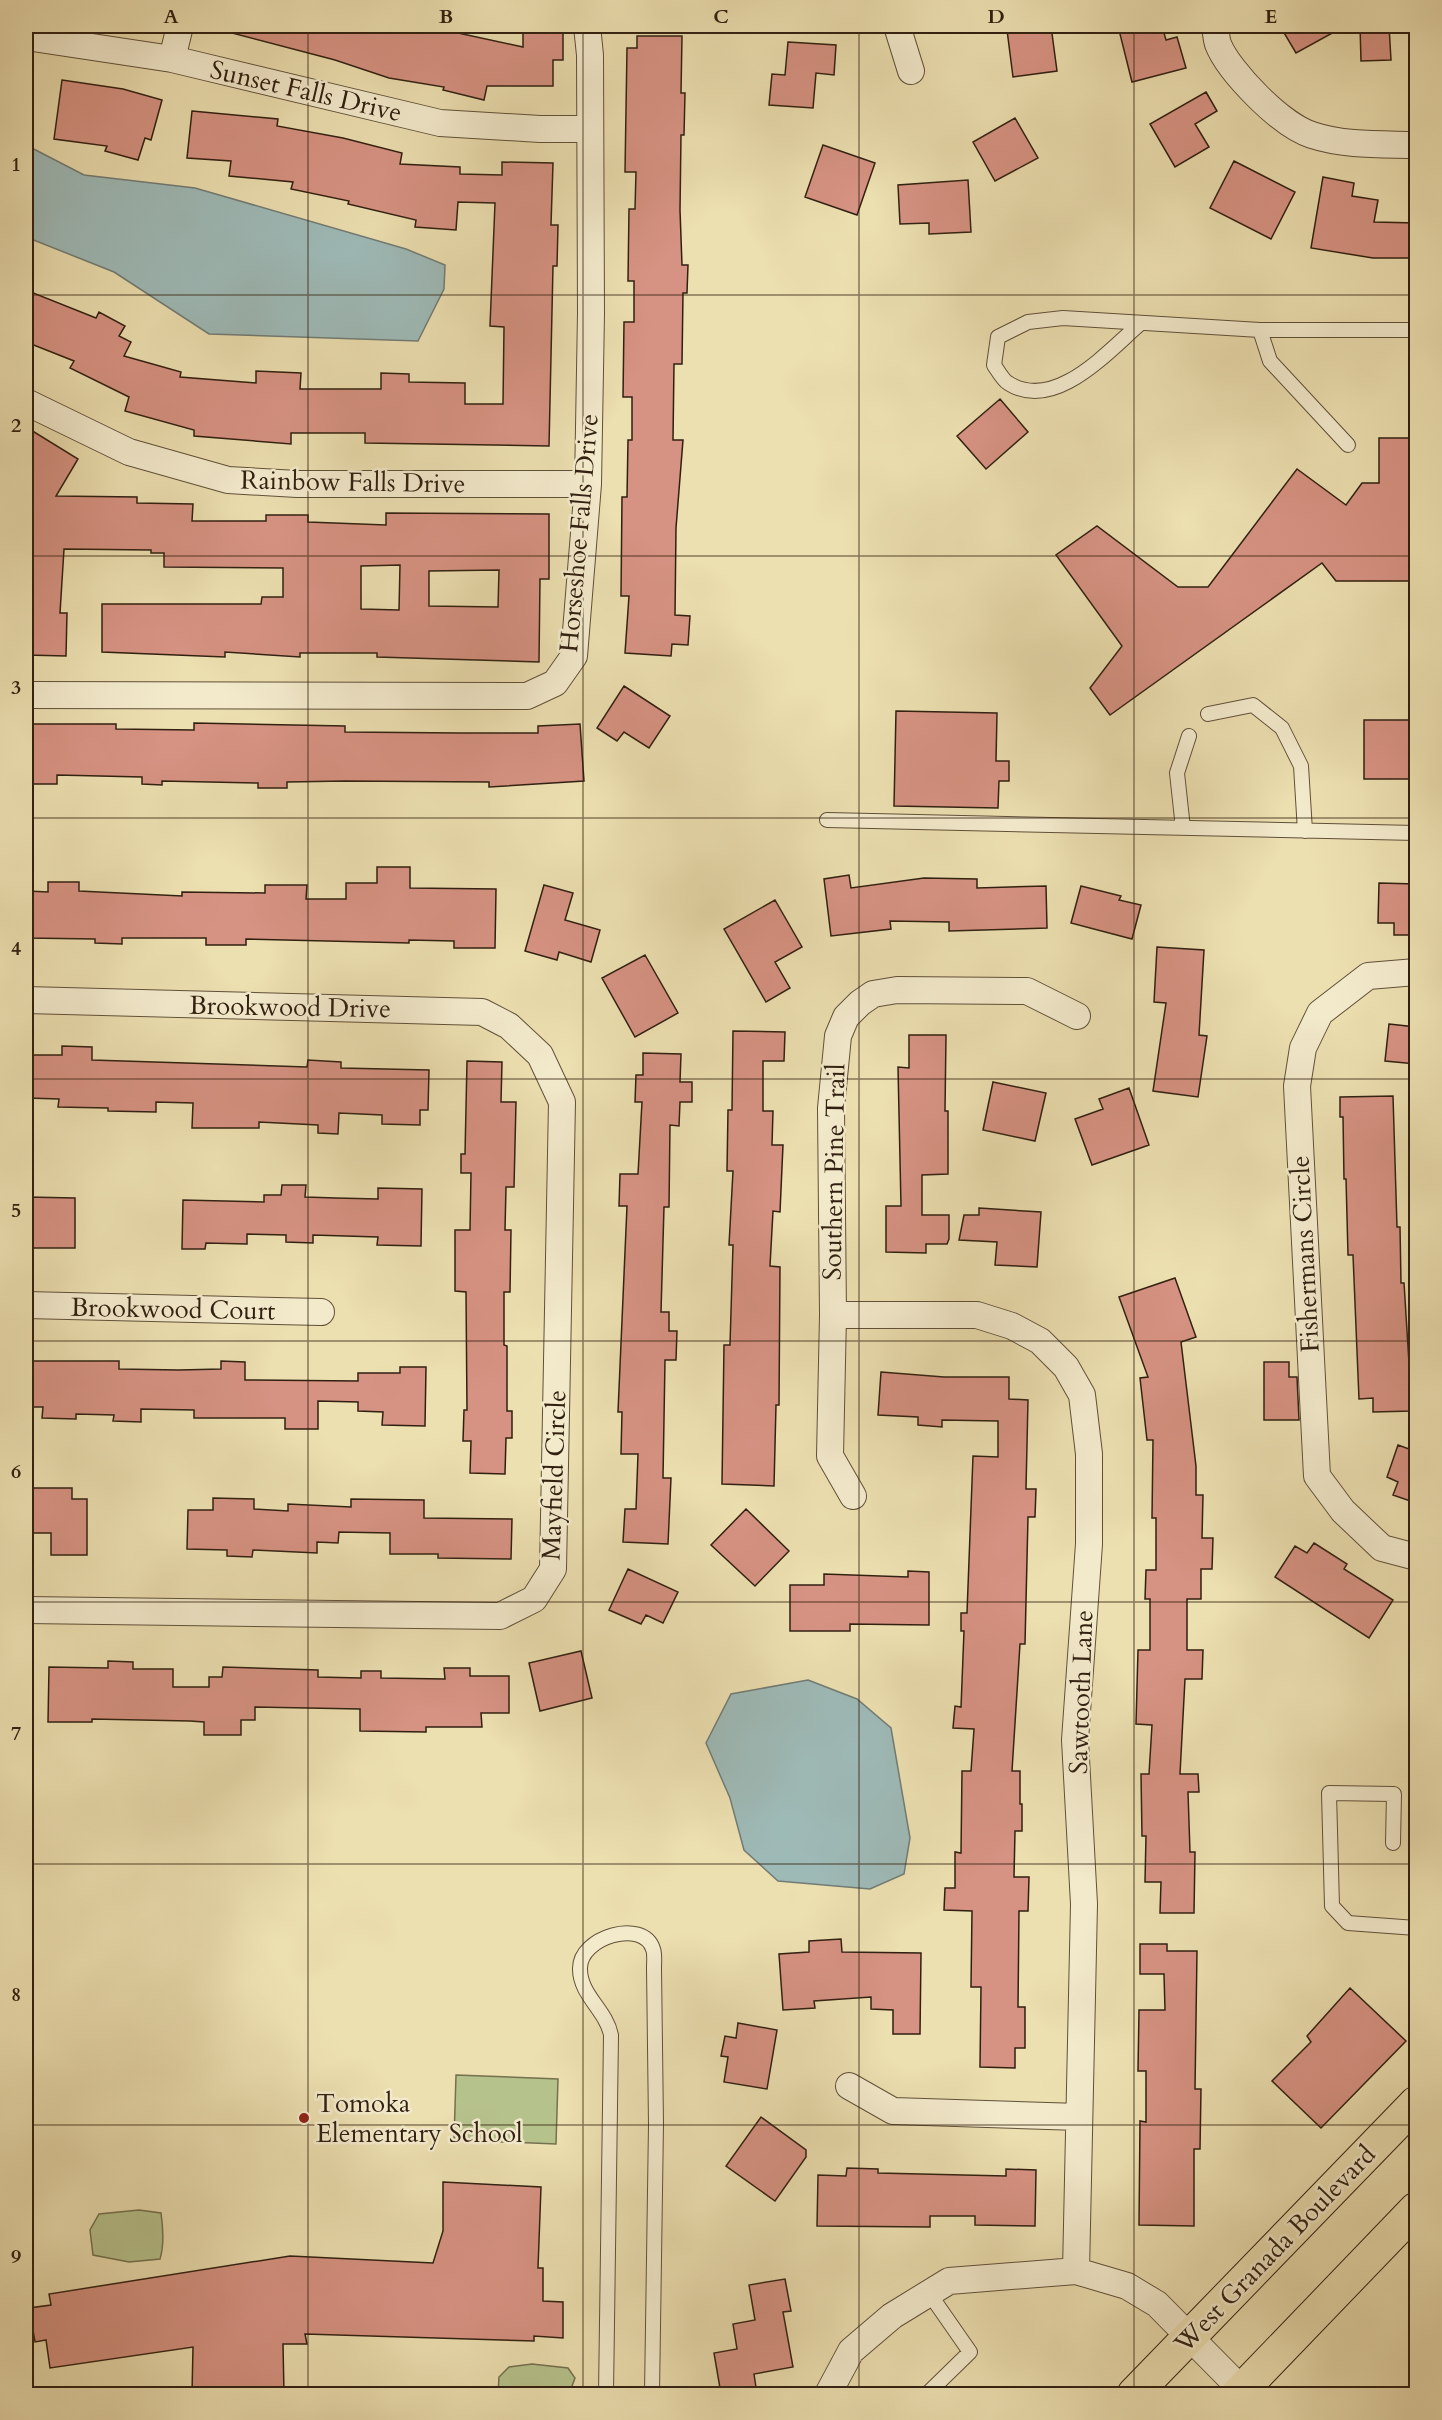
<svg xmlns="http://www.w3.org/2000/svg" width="1442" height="2420" font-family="Cardo,serif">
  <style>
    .green { fill: #b6c28c; stroke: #74714e; stroke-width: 1.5 }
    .water { fill: #9ebab7; stroke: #727c75; stroke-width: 1.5 }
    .building { fill: #d69282; stroke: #312011; stroke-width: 1.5; fill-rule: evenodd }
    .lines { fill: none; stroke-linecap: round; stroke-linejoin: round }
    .service-casing { stroke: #605039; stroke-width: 16 }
    .minor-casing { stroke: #605039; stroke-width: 28 }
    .primary-casing { stroke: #312011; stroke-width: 35 }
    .service { stroke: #f3eacc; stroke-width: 14 }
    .minor { stroke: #f3eacc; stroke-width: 26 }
    .primary { stroke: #ecdfb0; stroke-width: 33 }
    .grid { fill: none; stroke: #312011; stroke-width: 1.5; stroke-opacity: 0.55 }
    .poi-dot { fill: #8f2418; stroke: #f3eacc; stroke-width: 2 }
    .labels { text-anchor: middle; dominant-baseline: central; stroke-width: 5; stroke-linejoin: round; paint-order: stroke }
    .street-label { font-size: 26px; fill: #312011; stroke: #f3eacc }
    .poi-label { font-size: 26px; fill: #312011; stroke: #f3eacc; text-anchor: start }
    .neatline { fill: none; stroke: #312011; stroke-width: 2 }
    .grid-label { font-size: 20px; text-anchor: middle; font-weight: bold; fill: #312011 }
  </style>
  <rect width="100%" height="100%" fill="#ecdfb0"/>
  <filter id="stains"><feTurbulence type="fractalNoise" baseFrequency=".00333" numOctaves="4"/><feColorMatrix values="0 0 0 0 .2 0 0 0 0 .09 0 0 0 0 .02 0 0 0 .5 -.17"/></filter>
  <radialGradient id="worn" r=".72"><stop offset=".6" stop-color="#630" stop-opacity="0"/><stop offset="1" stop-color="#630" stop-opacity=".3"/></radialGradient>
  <path class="green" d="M456 2075 558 2079 556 2144 454 2140Z
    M139 2210 161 2213C163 2227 164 2246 160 2259L129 2262 93 2255 90 2230 99 2214Z
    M532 2364 568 2368 575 2378 569 2394H498L499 2377 509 2367Z"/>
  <path class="water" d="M26 145 84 175 195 188 406 249 445 265 444 289 418 341 209 334 114 272 26 237Z
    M808 1680 857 1699 891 1728 910 1838 904 1874 870 1889 778 1881 744 1850 730 1798 706 1743 731 1694Z"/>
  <path class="building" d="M228 26H426L523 47V26H563V60H553V86H487L484 100 443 90 444 87 389 78 335 60 228 32Z
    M1051 26 1057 71 1013 77 1007 30Z
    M1118 26H1162L1166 40 1177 37 1186 68 1132 82Z
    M1280 26H1345L1296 53Z
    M1360 26H1389L1391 60 1361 61Z
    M637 36H682L681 93H685L684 135H681L680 210 682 265H688L687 293H683L682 364H674L673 440H683L676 528 675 615 690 616 688 645 672 644 671 656 625 653 629 596H621L622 497H627L628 440H632V397H623L624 322H634V281H628L629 209H635L636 172H625L627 48H637Z
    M788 42 836 45 834 75 816 73 813 108 769 105 772 74 785 75Z
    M62 80 123 89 162 100 151 140 145 138 138 160 105 151 107 146 54 139Z
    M1206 92 1217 111 1195 124 1209 147 1175 167 1150 124Z
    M192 111 278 119 277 126 343 138 402 153 400 164 460 167V174L502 175V162L553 163 551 225H558L557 266H553L549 446 365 443V433H291V444L194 436V430L125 411 129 397 70 368 74 361 26 342V290L96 318 99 312 125 326 119 336 131 342 124 356 181 372 180 377 256 383V371L301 373 300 389H381V373L409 374V382L465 383V404H503L504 327 490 326 495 203 458 202 456 230 415 227 416 220 348 204 349 201 291 189 293 182 229 176 231 161 187 158Z
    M1015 118 1038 158 995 181 973 142Z
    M823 145 875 163 857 215 805 197Z
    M1234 161 1295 192 1271 239 1210 208Z
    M1323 177 1354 183 1352 196 1378 200 1374 222 1416 223V258H1373L1311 248Z
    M968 180 971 232 929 234V223L900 224 898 185Z
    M1000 399 1028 432 986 469 957 436Z
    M26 427 78 459 56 496 137 497V503L193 504 192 521H266V515H308V522L386 525V513L549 514V579H540L539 662 377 657V653H300V657L225 652V657L102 652V604H261L262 597H283V568L164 567V553H151V550L64 549 60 613H67L66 656 26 655ZM400 565 399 610 361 609V566ZM499 570 498 607 429 606V571Z
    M1379 438H1416V581H1336L1322 563 1110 715 1090 688 1122 646 1056 555 1097 526 1178 587H1208L1297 469 1346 505 1362 483H1379Z
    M624 686 670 716 649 748 624 732 617 741 597 728Z
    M896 711 997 713 996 761H1009V781H999L998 808 894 806Z
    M1364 720H1416V779H1364Z
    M194 723 345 726V732L460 733H538V726L580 724 584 781 489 787V782L345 781 287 782V788H258V783L162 781V785L142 784V777L57 775V784H26V724H116V729L194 730Z
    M377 867H410V888L496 889 495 948H454V941L409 940V943L246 939V945H206V938H122V944L95 943V939L26 938 27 891 48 892V882H79V891L182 896V892L265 893V885H307L306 899H346V883H377Z
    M849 875 851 888 924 878 977 879V888L1046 886 1047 928 949 931V922L890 921 891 929 831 936 824 879Z
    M1379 883 1416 884V935H1394V923H1378Z
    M544 885 573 893 565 920 600 930 591 962 559 952 557 960 525 951Z
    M1081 886 1121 896 1119 900 1141 905 1132 939 1071 923Z
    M775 900 802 947 775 962 790 988 766 1002 724 929Z
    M1157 947 1204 950 1199 1035 1207 1036 1198 1097 1153 1091 1166 1003 1154 1002Z
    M645 955 678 1013 635 1037 602 978Z
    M1389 1024 1416 1027V1064L1385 1061Z
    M733 1031 785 1032 784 1061H763V1111H773L772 1145H783L780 1212 773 1211 770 1266 780 1267 779 1405H776L774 1486 722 1484 724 1345H730L733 1245H729L733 1171H727L728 1110H732Z
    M909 1035H946L945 1111H948V1174L922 1175V1215H949V1239L947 1244H926V1253L886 1252V1206H901L898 1067 909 1068Z
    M62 1046 92 1047V1060L307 1067 308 1060 341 1062V1068L429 1070 428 1110H420V1125L382 1124V1115L339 1113 338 1134 318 1133V1125L259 1122V1128H192L193 1103 156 1102V1112L108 1111V1108L58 1107 59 1099 28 1098 29 1055H62Z
    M643 1053 681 1054 680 1082H692V1102H680L679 1126 670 1125 669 1207H664L661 1312H669V1331H677L676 1360H665L663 1478H671L668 1544 623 1542 625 1509H636L638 1454H621L622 1412H618L627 1206H619L620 1174H638L642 1102H635L636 1075H643Z
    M467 1061 502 1062 501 1102H516L514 1187H506L505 1230H511L510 1292H504V1345L507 1346V1411H512V1438H506L505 1474 470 1473 471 1441H463L464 1410H467L466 1292 455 1291V1230H470L471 1173H461V1154H465Z
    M993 1082 1046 1093 1035 1141 983 1130Z
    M1129 1088 1149 1145 1092 1165 1075 1119 1103 1109 1099 1099Z
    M1393 1096 1397 1227H1400L1401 1283H1404L1412 1411 1373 1412V1398L1359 1399 1353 1255H1348L1346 1179H1344L1343 1117H1340V1097Z
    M282 1185H306L305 1197 336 1198 378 1199V1188L422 1189 421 1246 377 1245 378 1237 313 1235V1243L286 1242V1235L247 1234V1244L206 1243 205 1249H182L183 1200 264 1202V1195H281Z
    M26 1197 75 1198V1248H26Z
    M979 1208 1041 1212 1037 1267 995 1265 997 1242 959 1240 964 1215H979Z
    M1175 1278 1196 1337 1181 1342 1196 1466V1495H1203L1202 1538H1213L1212 1569H1201V1599H1187V1650H1203L1202 1679H1185L1180 1774H1198L1199 1792H1188L1190 1852H1195L1194 1913H1160L1161 1882H1145L1146 1836H1142L1141 1774H1149L1152 1725 1136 1724 1138 1650H1150V1599H1145L1146 1570H1156V1518H1152L1153 1440H1147L1140 1378 1148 1377 1119 1297Z
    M26 1361H119V1369L179 1370 221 1369V1361L245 1362V1380L358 1381V1373H400V1367H426L425 1426 382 1425 383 1412 358 1411V1402L318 1401V1429H285V1418H194V1410L141 1409V1422L113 1421 114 1415 76 1414V1419L42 1418 43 1407H26Z
    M1264 1362H1289V1377H1297L1299 1420H1264Z
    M881 1372 944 1377H1009V1399L1028 1400 1026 1489H1036L1035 1517H1028L1025 1644H1020L1012 1771H1020V1804H1022V1831H1015L1014 1877H1029L1028 1911H1019L1018 2007H1025V2048H1015V2068L980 2067 981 1987H971L972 1911 944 1910 945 1888H955V1852L961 1853 962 1771H971L974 1729 953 1728 955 1706 961 1707 964 1631H961V1613H967L973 1456 998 1457V1421L942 1420V1427L918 1425V1417L878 1415Z
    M1414 1436 1416 1437V1503L1393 1495 1398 1482 1387 1477 1398 1445 1409 1449Z
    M26 1488H72V1499H87V1555H51V1533H26Z
    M213 1498 254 1499V1509L288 1511V1504L351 1507V1499L424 1500V1518L512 1519 511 1559 438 1558V1554H390V1533L339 1532 338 1543 317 1542V1553L253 1550 252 1557 227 1556V1550L187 1549 188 1510H213Z
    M746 1509 789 1551 755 1586 711 1545Z
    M1314 1543 1347 1564 1344 1569 1393 1600 1369 1638 1275 1577 1295 1546 1307 1553Z
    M628 1569 678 1592 663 1623 646 1615 641 1624 609 1610Z
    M908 1571 929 1572V1625L850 1624V1631H790V1585H824V1574L908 1577Z
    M581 1651 592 1698 540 1711 529 1663Z
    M108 1661 133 1662V1669H173V1687H209V1677H222L223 1667 318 1670V1677L361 1678V1671H381V1678L445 1679 444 1668H470V1676H509V1713H481L482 1727H426V1732L360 1731V1709L255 1707V1720H241V1735H204V1722L190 1721 92 1719V1722H48L49 1667 108 1668Z
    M841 1939 842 1952 921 1953 920 2034H893V2010L871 2009V1997L814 2001 815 2008 783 2010 779 1954 809 1952V1941Z
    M1140 1944H1167V1951H1197L1195 2089H1201L1200 2149H1194V2226L1139 2225 1140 2121 1146 2122V2071H1138L1139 2010H1165L1164 1974H1140Z
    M1350 1988 1406 2041 1321 2128 1272 2081 1311 2042 1307 2036Z
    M738 2023 777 2030 767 2089 724 2082 728 2057 721 2056 725 2036 736 2038Z
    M761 2117 806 2150V2157L775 2201 726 2166Z
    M847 2168 878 2169V2173L1006 2176V2169L1036 2170 1035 2226 975 2225V2216H930V2227L817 2226 818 2175 846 2176Z
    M443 2182 541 2187 538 2268H543V2301L563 2302V2338L534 2336V2341L305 2334 307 2344H283L284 2394H192L193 2347 50 2368 46 2340 35 2342 29 2308 51 2305 49 2294 290 2256 433 2263 443 2231Z
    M785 2279 791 2311 783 2312 793 2367 754 2374 757 2394H721L714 2353 737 2349 733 2324 755 2320 749 2285Z"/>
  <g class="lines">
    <g class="service-casing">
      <path id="service" d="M1141 323C1108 351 1055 413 1008 383 1003 380 998 371 994 365L998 337 1028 322 1063 318 1260 330H1416
        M1260 330 1270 361 1348 445
        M1208 714 1253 705 1282 728 1301 766 1305 831
        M827 820 1416 833
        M1183 828 1177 773 1189 736
        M1393 1843 1394 1794 1329 1793 1332 1906 1348 1923 1416 1928
        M606 2394 611 2035C606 2010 580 1995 580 1969 579 1937 643 1918 653 1949 655 1954 654 1962 654 1968L656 2124 652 2394
        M927 2394 970 2352 929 2293"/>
    </g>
    <g class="minor-casing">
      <path id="minor" d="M897 26 911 71
        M1215 26C1216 31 1216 38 1218 44 1229 72 1282 126 1312 135 1345 146 1382 144 1416 145
        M26 37 172 59 440 123 540 129H589
        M172 59 180 26
        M26 402 129 452 228 480 297 484H588
        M26 695 527 696 555 683 574 656 588 484 591 313 590 55 587 26
        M1416 972 1368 976 1320 1013 1303 1048 1297 1086 1317 1476 1343 1511 1382 1548 1416 1557
        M26 1000 482 1012 509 1026 540 1055 562 1102 553 1569 534 1599 500 1616 26 1610
        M26 1305 321 1312
        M833 1315H977L1012 1326 1040 1341 1066 1367 1082 1395 1089 1454V1544L1075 1740 1084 1904 1076 2271
        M853 1496 830 1456 833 1315 831 1108 838 1036 846 1017 860 1003 873 994 897 990 1027 991 1077 1016
        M849 2086 893 2111 1079 2117
        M828 2394 851 2351 892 2316 949 2281 1076 2271 1127 2286 1157 2304 1246 2394"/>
    </g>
    <g class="primary-casing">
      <path id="primary" d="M1134 2394 1416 2103
        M1238 2394 1416 2209"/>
    </g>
    <use href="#service" class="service"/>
    <use href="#minor" class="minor"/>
    <use href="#primary" class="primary"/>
  </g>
  <path class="grid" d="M308 26V2394M583 26V2394M859 26V2394M1134 26V2394M26 295H1416M26 556H1416M26 818H1416M26 1079H1416M26 1341H1416M26 1602H1416M26 1864H1416M26 2125H1416"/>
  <circle class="poi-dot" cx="304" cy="2118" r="6"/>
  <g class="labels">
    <g class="street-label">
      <text transform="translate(306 91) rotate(13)">Sunset Falls Drive</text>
      <text transform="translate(353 482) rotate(1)">Rainbow Falls Drive</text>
      <text transform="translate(579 533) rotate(-85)">Horseshoe Falls Drive</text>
      <text transform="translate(290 1007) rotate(1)">Brookwood Drive</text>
      <text transform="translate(834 1172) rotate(-89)">Southern Pine Trail</text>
      <text transform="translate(1305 1254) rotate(-93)">Fishermans Circle</text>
      <text transform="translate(173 1309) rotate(1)">Brookwood Court</text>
      <text transform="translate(554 1475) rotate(-88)">Mayfield Circle</text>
      <text transform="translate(1081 1692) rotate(-88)">Sawtooth Lane</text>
      <text transform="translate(1275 2249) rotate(-46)">West Granada Boulevard</text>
    </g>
    <g class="poi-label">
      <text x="316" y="2103">Tomoka<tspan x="316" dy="30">Elementary School</tspan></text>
    </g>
  </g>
  <rect width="1442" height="2420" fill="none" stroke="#ecdfb0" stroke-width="66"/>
  <rect x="33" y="33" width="1376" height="2354" class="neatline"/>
  <g class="grid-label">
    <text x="171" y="23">A</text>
    <text x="446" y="23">B</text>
    <text x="721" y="23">C</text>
    <text x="996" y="23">D</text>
    <text x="1271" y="23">E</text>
    <text x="16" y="171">1</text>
    <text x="16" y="432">2</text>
    <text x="16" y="694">3</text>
    <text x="16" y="955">4</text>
    <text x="16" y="1217">5</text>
    <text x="16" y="1478">6</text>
    <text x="16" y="1740">7</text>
    <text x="16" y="2001">8</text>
    <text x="16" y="2263">9</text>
  </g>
  <rect width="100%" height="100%" filter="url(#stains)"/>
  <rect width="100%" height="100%" fill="url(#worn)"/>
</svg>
